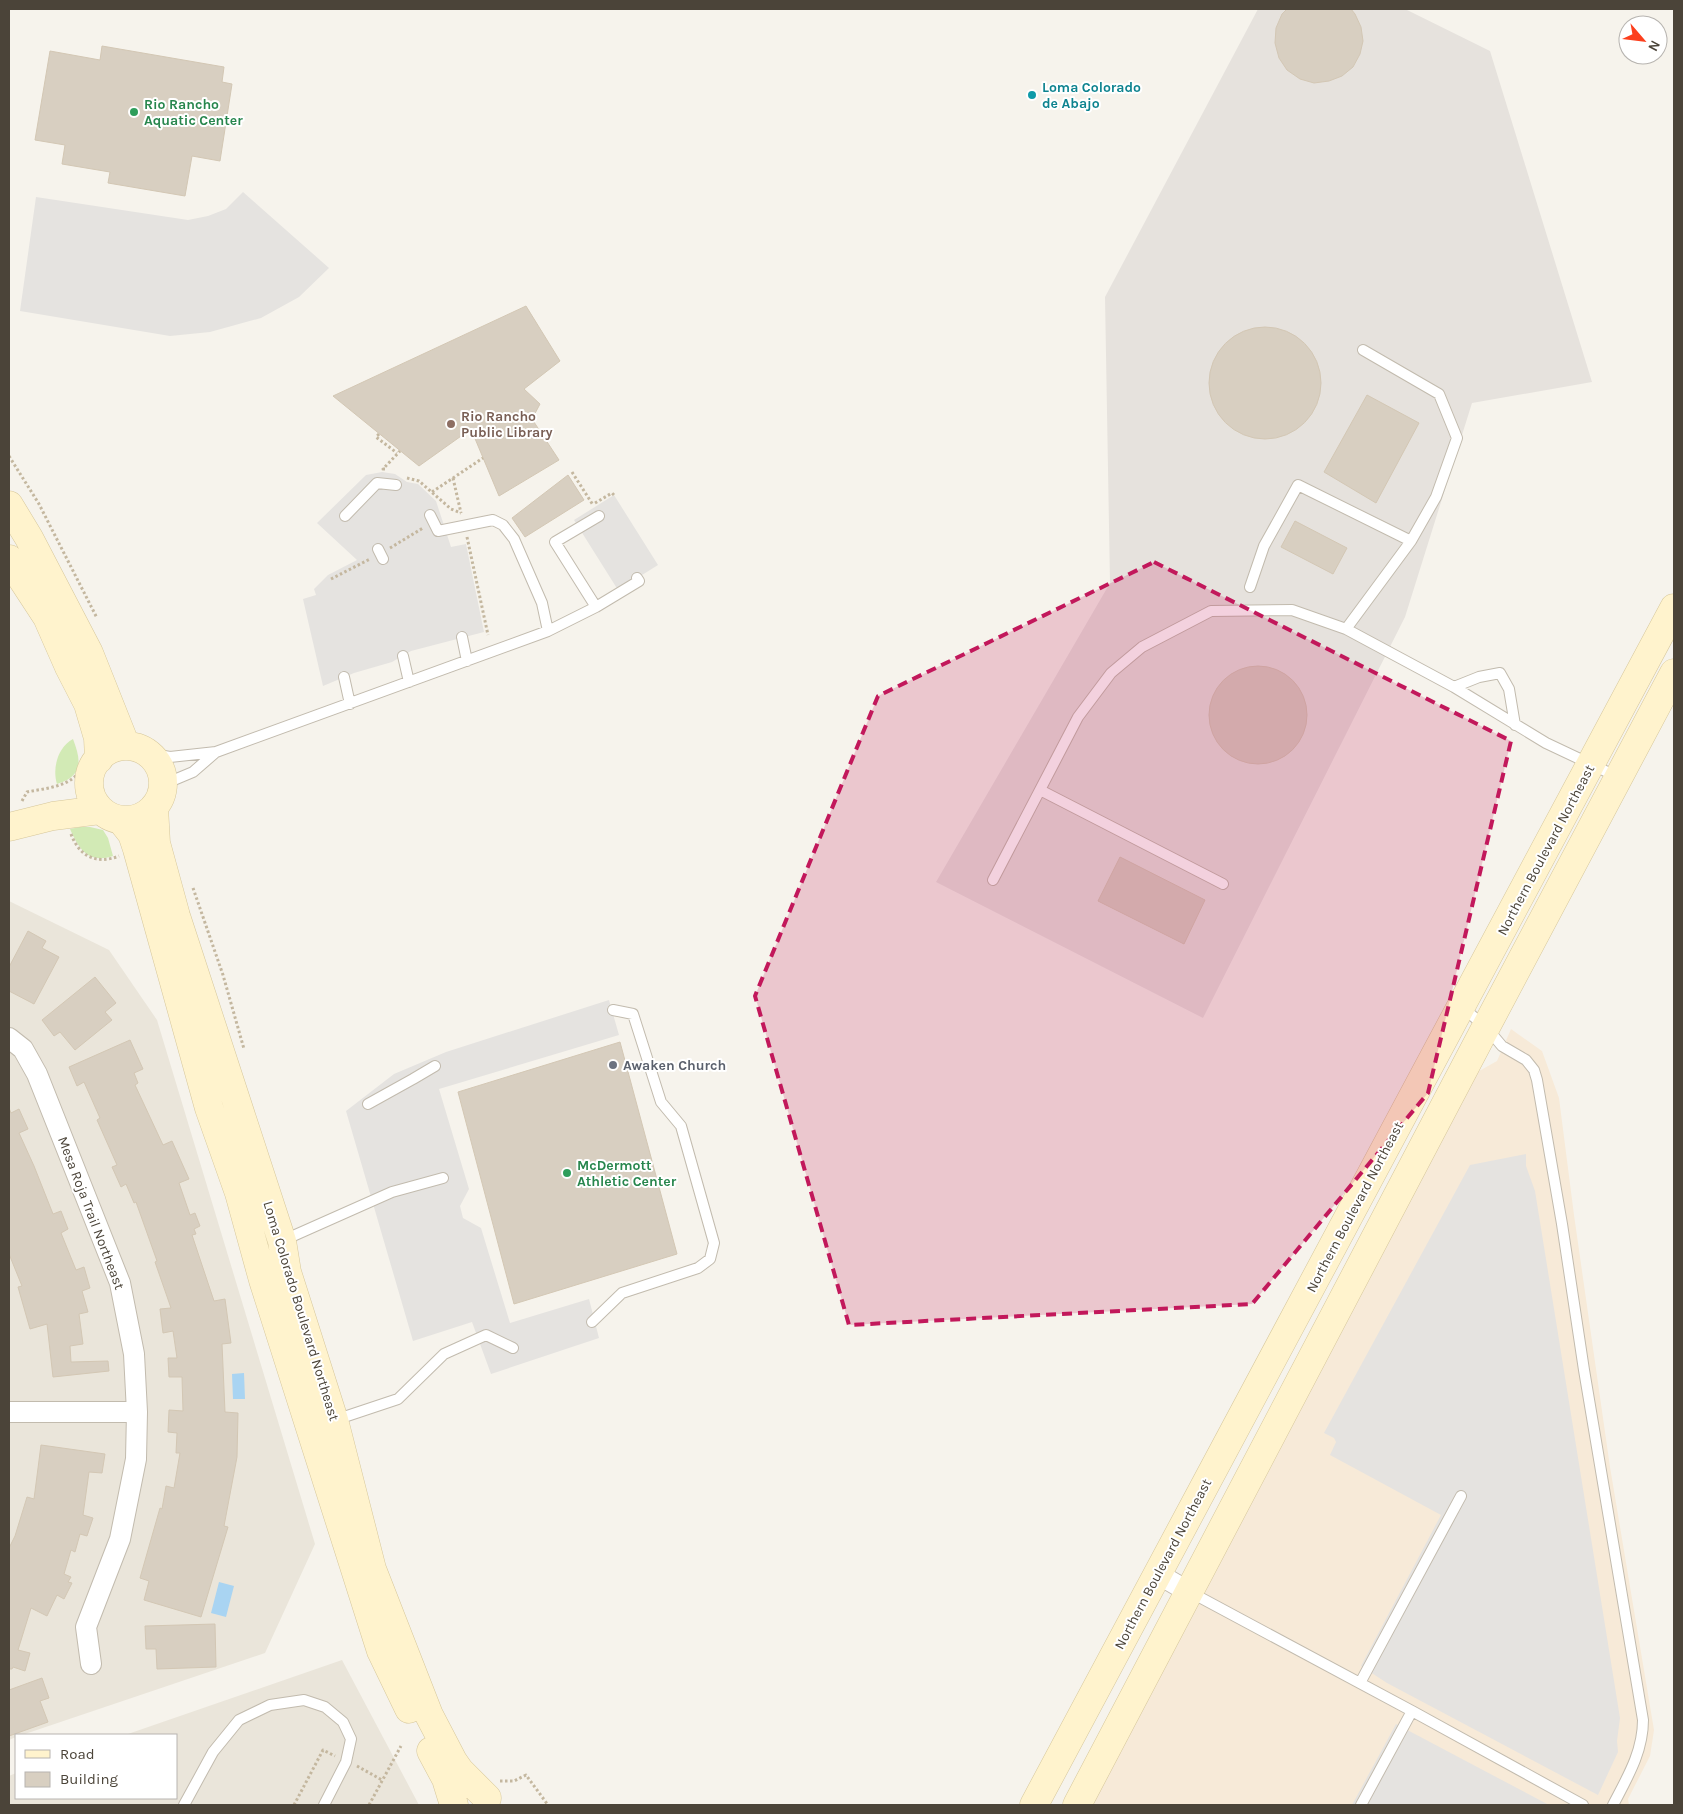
<svg xmlns="http://www.w3.org/2000/svg" width="1683" height="1814" font-family="Karla,sans-serif">
  <style>
    .residential { fill: #eae5da }
    .commercial { fill: #f7ead8 }
    .industrial { fill: #e6e2dd }
    .green { fill: #d2eab5 }
    .parking { fill: #e5e3e0 }
    .water { fill: #a9d4f2 }
    .building { fill: #d8cfc1; stroke: #d3c7b4 }
    .lines { fill: none; stroke-linecap: round; stroke-linejoin: round }
    .lane-casing { stroke: #c2bbae; stroke-width: 12 }
    .street-casing { stroke: #c2bbae; stroke-width: 22 }
    .secondary-casing { stroke: #d6c79b; stroke-width: 29 }
    .path { stroke: #c4b79f; stroke-width: 3; stroke-dasharray: 2.5 2.5; stroke-linecap: butt }
    .lane { stroke: #fff; stroke-width: 10 }
    .street { stroke: #fff; stroke-width: 20 }
    .secondary { stroke: #fff3cd; stroke-width: 28 }
    .marked { fill: #c2185b; fill-opacity: 0.2; stroke: #c2185b; stroke-width: 4; stroke-dasharray: 10 6; stroke-linejoin: round }
    .culture-dot { fill: #0f9aa8; stroke: #fff; stroke-width: 2 }
    .leisure-dot { fill: #2e9e5b; stroke: #fff; stroke-width: 2 }
    .education-dot { fill: #8d6e63; stroke: #fff; stroke-width: 2 }
    .worship-dot { fill: #6b7280; stroke: #fff; stroke-width: 2 }
    .labels { text-anchor: middle; dominant-baseline: central; stroke-width: 4; stroke-linejoin: round; paint-order: stroke }
    .culture-label { font-size: 14px; font-weight: bold; fill: #0d838f; stroke: #fff; text-anchor: start }
    .leisure-label { font-size: 14px; font-weight: bold; fill: #27864d; stroke: #fff; text-anchor: start }
    .education-label { font-size: 14px; font-weight: bold; fill: #785e54; stroke: #fff; text-anchor: start }
    .street-label { font-size: 14px; fill: #4b4439; stroke: #fff }
    .worship-label { font-size: 14px; font-weight: bold; fill: #5b616d; stroke: #fff; text-anchor: start }
  </style>
  <rect width="100%" height="100%" fill="#f6f3ec"/>
  <path class="residential" d="M9 901 109 950 157 1020 315 1544 265 1653 22 1735H16V1737L9 1740Z
    M342 1660 419 1805H9V1776L16 1773V1798H176V1735H125Z"/>
  <path class="commercial" d="M1511 1029 1542 1051 1559 1098 1574 1215 1610 1467 1654 1730 1650 1756 1628 1799 1629 1805H1084L1472 1075 1497 1061Z"/>
  <path class="industrial" d="M1258 9H1405L1490 51 1592 382 1472 403 1405 617 1203 1018 936 882 1110 583 1105 297Z"/>
  <path class="green" d="M73 739C81 760 84 776 57 784 52 768 58 747 73 739Z
    M80 827H90L103 830 108 838 113 856C88 864 79 849 70 829Z"/>
  <path class="parking" d="M243 192 329 268 299 297 261 318 210 332 170 336 20 311 36 197 188 220 208 216 226 209Z
    M382 472 395 474 407 482 418 484 436 501 451 547 466 544 484 632 411 651 392 662 354 673 323 686 303 599 316 595 314 589 328 575 357 560 317 523 366 475Z
    M614 495 658 565 618 590 574 520Z
    M609 1000 619 1035 439 1089 469 1189 460 1206 463 1218 481 1228 510 1323 589 1299 599 1338 491 1374 472 1322 413 1341 346 1111 394 1074 446 1052Z
    M1526 1154V1166L1535 1191 1620 1718 1617 1741 1618 1752 1598 1795 1387 1683 1361 1666 1441 1515 1330 1455 1336 1442 1334 1438 1324 1433 1470 1165Z
    M1396 1724 1549 1805H1352Z"/>
  <path class="water" d="M244 1373 245 1399H233L232 1374Z
    M219 1582 234 1586 226 1617 211 1613Z"/>
  <path class="building" d="M1287 9H1351L1355 14 1361 27 1363 41 1360 54 1353 67 1342 76 1329 81 1314 83 1300 79 1287 70 1279 58 1275 43 1276 28 1282 14Z
    M102 46 224 67 222 82 232 84 220 161 192 156 185 196 108 183 110 172 62 164 65 145 35 140 50 51 100 60Z
    M526 306 560 361 524 389 540 404 532 419 559 460 499 496 471 429 419 466 333 396Z
    M1209 383a56 56 0 1 1 112 0a56 56 0 1 1-112 0Z
    M1367 395 1419 423 1376 503 1324 472Z
    M568 475 584 500 525 537 512 518Z
    M1295 521 1347 548 1333 574 1281 547Z
    M1209 715a49 49 0 1 1 98 0a49 49 0 1 1-98 0Z
    M1120 857 1205 900 1184 944 1098 901Z
    M28 931 46 941 42 948 59 957 34 1004 9 991V967Z
    M95 977 116 1003 105 1012 112 1020 75 1050 60 1032 54 1036 42 1020Z
    M130 1040 143 1069 134 1073 138 1083 135 1085 163 1145 172 1141 189 1179 179 1183 190 1215 195 1213 200 1226 194 1229 196 1234 192 1235 214 1301 225 1299 231 1343 222 1344 225 1412 238 1413 237 1457 224 1526 228 1527 201 1617 144 1600 149 1581 140 1578 160 1508 162 1509 166 1486 174 1488 180 1453H176L177 1433 168 1432 169 1410 183 1411 182 1377H169L168 1358H177L173 1331 163 1333 160 1309 171 1308 155 1262 157 1261 136 1202 134 1203 126 1184 121 1187 112 1167 117 1165 97 1120 100 1118 84 1082 77 1086 69 1067Z
    M620 1042 677 1254 514 1304 458 1092Z
    M9 1108 11 1113 19 1109 28 1129 19 1133 34 1166 53 1214 61 1211 68 1229 61 1233 76 1270 84 1267 90 1288 82 1291 88 1312 79 1314 83 1344 70 1346 71 1362 108 1361 109 1371 53 1377 47 1324 30 1329 18 1287 22 1286 9 1254Z
    M41 1445 105 1454 102 1473 89 1472 83 1515 93 1518 87 1536 80 1534 75 1552 71 1550 64 1574 71 1577 68 1582 72 1583 64 1599 57 1595 47 1616 31 1608 18 1650 30 1653 25 1671 13 1667 12 1669H9V1548L15 1536 27 1497 34 1499Z
    M215 1624 216 1667 157 1669 156 1649H146L145 1626Z
    M42 1678 49 1698 40 1701 48 1722 9 1736V1690Z"/>
  <g class="lines">
    <g class="lane-casing">
      <path id="lane" d="M430 515 438 531 493 520 503 525 514 539 542 603 548 631
        M345 516 377 483 396 485
        M378 549 383 559
        M1250 587 1264 546 1298 485 1411 541 1436 497 1457 438 1439 394 1363 350
        M596 607 555 542 599 516
        M1346 629 1411 541
        M462 637 467 661
        M403 656 409 682
        M344 677 350 704
        M1454 687 1479 677 1500 673 1509 689 1515 725
        M147 753 170 757 216 752 548 631 596 607 639 581 637 578
        M162 785 193 772 216 752
        M1040 790 1223 884
        M993 880 1078 717 1111 673 1142 647 1211 611 1292 610 1346 629 1454 687 1546 743 1618 777
        M1463 1008 1486 1027 1502 1046 1526 1060 1534 1070 1537 1080 1562 1224 1584 1370 1643 1720C1643 1752 1627 1778 1613 1805
        M368 1104 413 1079 435 1066
        M284 1240 392 1192 443 1178
        M592 1322 622 1293 698 1268 710 1259 714 1243 681 1126 661 1102 633 1014 613 1010
        M335 1420 398 1399 444 1354 486 1335 513 1348
        M1190 1592 1412 1711 1361 1805
        M1360 1683 1461 1496
        M1412 1711 1583 1805
        M184 1805 213 1752 239 1720 270 1705 304 1700 325 1707 343 1722 351 1739 346 1762 324 1805"/>
    </g>
    <g class="street-casing">
      <path id="street" d="M9 1038 23 1049 37 1074 120 1283 134 1354 137 1412 136 1459 120 1539 86 1627 91 1664
        M9 1412H137
        M1158 1574 1189 1592"/>
    </g>
    <g class="secondary-casing">
      <path id="secondary" d="M9 505 29 538 89 653 126 746
        M9 559 47 617 69 667 88 704 98 738 99 759
        M89 783a37 37 0 1 1 74 0a37 37 0 1 1-74 0Z
        M154 807 156 843 176 916 282 1241 287 1272 334 1420 372 1569 429 1715 453 1761 460 1771 487 1798
        M121 820 132 834 137 849 209 1108 239 1193 263 1280 381 1651 409 1709
        M9 827 53 816 100 810
        M431 1751 446 1779 454 1805
        M1034 1805 1674 608
        M1077 1805 1486 1027 1674 673"/>
    </g>
    <path class="path" d="M379 434 376 437 397 453
      M9 456 39 504 97 618
      M385 469H383L400 451
      M572 472 593 505
      M407 478 419 481 451 509 461 513
      M453 478 461 513
      M432 492 483 458
      M595 503 612 493 614 495
      M467 537 488 635
      M390 548 423 528
      M331 579 370 559
      M22 801 27 792C46 788 71 787 81 769
      M71 834C79 856 96 865 119 856
      M193 888 223 975 244 1049
      M357 1766 382 1780
      M500 1781H514L526 1775 548 1805
      M294 1805 323 1750 335 1756
      M369 1805 401 1746"/>
    <use href="#lane" class="lane"/>
    <use href="#street" class="street"/>
    <use href="#secondary" class="secondary"/>
  </g>
  <path class="marked" d="M1154 562 1511 741 1428 1093 1252 1304 849 1325 755 996 878 696Z"/>
  <circle class="culture-dot" cx="1032" cy="95" r="5"/>
  <g class="leisure-dot">
    <circle cx="134" cy="112" r="5"/>
    <circle cx="567" cy="1173" r="5"/>
  </g>
  <circle class="education-dot" cx="451" cy="424" r="5"/>
  <circle class="worship-dot" cx="613" cy="1065" r="5"/>
  <g class="labels">
    <g class="culture-label">
      <text x="1042" y="87">Loma Colorado<tspan x="1042" dy="16">de Abajo</tspan></text>
    </g>
    <g class="leisure-label">
      <text x="144" y="104">Rio Rancho<tspan x="144" dy="16">Aquatic Center</tspan></text>
      <text x="577" y="1165">McDermott<tspan x="577" dy="16">Athletic Center</tspan></text>
    </g>
    <g class="education-label">
      <text x="461" y="416">Rio Rancho<tspan x="461" dy="16">Public Library</tspan></text>
    </g>
    <g class="street-label">
      <text transform="translate(1546 850) rotate(-62)">Northern Boulevard Northeast</text>
      <text transform="translate(1355 1207) rotate(-62)">Northern Boulevard Northeast</text>
      <text transform="translate(91 1213) rotate(69)">Mesa Roja Trail Northeast</text>
      <text transform="translate(301 1311) rotate(73)">Loma Colorado Boulevard Northeast</text>
      <text transform="translate(1163 1564) rotate(-62)">Northern Boulevard Northeast</text>
    </g>
    <g class="worship-label">
      <text x="623" y="1065">Awaken Church</text>
    </g>
  </g>
  <rect width="1683" height="1814" fill="none" stroke="#4b4439" stroke-width="20"/>
  <rect x="15" y="1734" width="162" height="65" fill="#ffffff" stroke="#b7b4b0"/>
  <rect x="25" y="1750" width="25" height="8" fill="#fff3cd" stroke="#b7b4b0"/>
  <text x="60" y="1759" font-size="15" fill="#4b4439">Road</text>
  <rect x="25" y="1772" width="25" height="15" fill="#d8cfc1" stroke="#b7b4b0"/>
  <text x="60" y="1784" font-size="15" fill="#4b4439">Building</text>
  <g transform="translate(1643 40) rotate(118)"><circle r="24" fill="#ffffff" stroke="#b7b4b0"/>
  <path d="M0-4L9 19L0 12L-9 19Z" fill="#fc3f1d"/>
  <text y="-8" font-size="14" font-weight="bold" text-anchor="middle" fill="#4b4439">N</text>
  </g>
</svg>
